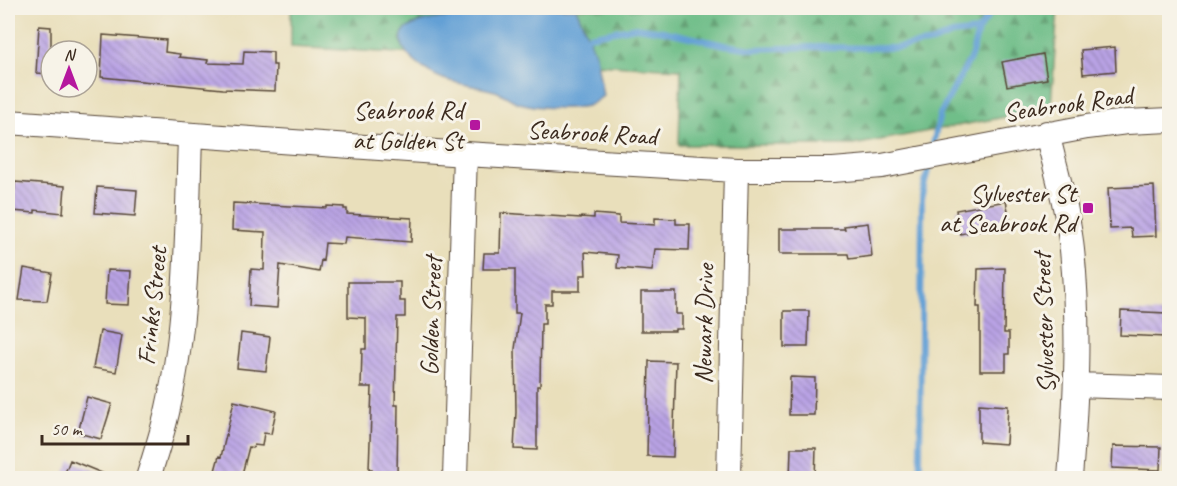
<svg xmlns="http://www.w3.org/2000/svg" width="1177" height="486" font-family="Caveat,sans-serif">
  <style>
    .forest { fill: url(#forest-firs); stroke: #567454; stroke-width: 1.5 }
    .water { fill: #64a0d5; stroke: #50657a; stroke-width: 1.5 }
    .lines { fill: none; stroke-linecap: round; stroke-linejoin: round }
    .stream { stroke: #64a0d5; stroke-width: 6 }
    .building { fill: url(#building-back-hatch) }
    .minor-casing { stroke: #554536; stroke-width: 26 }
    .minor { stroke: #fff; stroke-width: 24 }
    .poi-dot { fill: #b5179e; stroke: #f7f3e8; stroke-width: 2 }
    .labels { text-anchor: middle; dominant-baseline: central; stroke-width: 6; stroke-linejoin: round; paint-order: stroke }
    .street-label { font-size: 26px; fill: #3b2a1e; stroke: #f7f3e8 }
    .poi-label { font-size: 26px; fill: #3b2a1e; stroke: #f7f3e8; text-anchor: end }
  </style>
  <defs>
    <pattern id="forest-firs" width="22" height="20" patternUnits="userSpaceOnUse" patternTransform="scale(1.5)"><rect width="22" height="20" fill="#70be89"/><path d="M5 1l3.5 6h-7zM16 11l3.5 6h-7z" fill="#5d9b6f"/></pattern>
    <pattern id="building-back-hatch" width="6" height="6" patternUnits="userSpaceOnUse" patternTransform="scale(1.5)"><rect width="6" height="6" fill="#b9a3e5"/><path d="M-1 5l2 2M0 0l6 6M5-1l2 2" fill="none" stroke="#9885b9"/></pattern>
  </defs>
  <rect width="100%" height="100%" fill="#f7f3e8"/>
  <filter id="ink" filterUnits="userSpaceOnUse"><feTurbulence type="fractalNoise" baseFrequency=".0167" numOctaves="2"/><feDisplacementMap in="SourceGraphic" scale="12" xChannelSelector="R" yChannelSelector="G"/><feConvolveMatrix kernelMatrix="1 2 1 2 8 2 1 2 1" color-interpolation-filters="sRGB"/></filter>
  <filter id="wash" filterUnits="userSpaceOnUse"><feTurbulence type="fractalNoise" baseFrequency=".008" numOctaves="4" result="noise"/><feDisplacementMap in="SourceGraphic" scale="24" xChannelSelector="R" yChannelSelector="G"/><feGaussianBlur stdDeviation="1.35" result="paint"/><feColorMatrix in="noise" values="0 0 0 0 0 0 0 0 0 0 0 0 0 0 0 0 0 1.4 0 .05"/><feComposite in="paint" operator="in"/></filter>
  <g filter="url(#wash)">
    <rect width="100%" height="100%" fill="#e9dfbb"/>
    <path class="forest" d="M291 8H1058L1051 105 1016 115 853 145H679L681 69 291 47Z"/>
    <path class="water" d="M498 8H576L596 55 603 96C598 100 593 104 587 106 567 110 539 108 519 103 510 100 503 93 495 91 480 87 465 85 450 81 434 77 410 62 403 47 401 41 400 34 405 30 423 14 473 18 498 8Z"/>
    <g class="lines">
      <path class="stream" d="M589 36 636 27 663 31 725 45 753 49 813 47 894 48 933 42 952 34 978 31
        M932 149 940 114 971 57 978 31 994 8
        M917 478 920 464 922 195 930 162"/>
    </g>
    <g id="blocks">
      <path class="building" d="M39 26 51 27V74L36 73Z
        M103 35 166 40 165 52 180 54 179 57 208 60 207 63 243 64 244 51 273 52V65H276L275 91 223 89 101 77Z
        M1115 47 1116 71 1083 74 1081 50Z
        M1043 54 1047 79 1007 86 1002 62Z
        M15 182 65 186 63 213 35 210V213L13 211Z
        M1154 186 1156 236 1132 237 1131 228 1110 229 1108 188Z
        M97 187 137 190 135 216 95 213Z
        M1006 201 1011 225 960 234 956 210Z
        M233 203 327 208V206L344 207V209H347V214L412 218 411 242 345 237 344 244 325 243 323 261 321 260 319 272 280 265 277 308 249 306 251 269 264 270 265 232 232 230Z
        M501 213 581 218V217L594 218V214L619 216V223L640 224 655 225V218L676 219V224H690L689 250 655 249 652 271 617 268 618 255 585 252 586 275H580V291H552V304H545V324H541L540 386H537V450L514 449 516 412 515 349 520 313H515V269H483L484 253H500Z
        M868 223 872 256 849 259 848 254H779V229H845L844 226Z
        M24 268 52 273 47 301 19 300Z
        M1005 268 1004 333H1009V354H1006V371H980V307H977L978 269Z
        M107 270 131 271 129 305 105 304Z
        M348 282H400V301H405V317H397L395 405H398L397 478H371L372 469H369L372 387H361L362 349H366V318L348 317Z
        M641 292H676V314H682V329H675V331H641Z
        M784 311H809L808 347H784Z
        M1121 311 1167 313 1166 337 1120 335Z
        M100 331 122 335 116 372 93 368Z
        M241 333 270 337 266 371 237 368Z
        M649 361 676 362 673 457 647 456Z
        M790 377 815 378 814 415H789Z
        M87 397 112 404 101 439 78 433Z
        M234 401 276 411 271 434 264 433 262 446 254 445 253 448 249 447 241 478H213L219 456 221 457Z
        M979 404 1008 406 1006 444 979 442Z
        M1113 446 1161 447 1160 470 1112 468Z
        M791 448H816L815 478H790Z
        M70 460 114 478H63Z"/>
    </g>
  </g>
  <g filter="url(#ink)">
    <use href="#blocks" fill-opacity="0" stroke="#554536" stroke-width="1.5"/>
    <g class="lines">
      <g class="minor-casing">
        <path id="minor" d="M8 122 465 154 736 170H833L882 166 1087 127 1127 122 1170 120
          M1047 133C1056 171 1068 210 1072 250 1080 326 1076 402 1070 478
          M1076 385 1170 388
          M148 478C155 455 163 432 168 408 188 319 187 227 190 136
          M455 478 465 154
          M729 478 736 170"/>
      </g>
      <use href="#minor" class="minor"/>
    </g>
  </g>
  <g class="poi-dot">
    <rect x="469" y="119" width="12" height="12" rx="3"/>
    <rect x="1082" y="202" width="12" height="12" rx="3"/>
  </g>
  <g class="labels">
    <g class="street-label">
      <text transform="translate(1068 104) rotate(-8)">Seabrook Road</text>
      <text transform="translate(592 133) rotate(3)">Seabrook Road</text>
      <text transform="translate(152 306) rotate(-84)">Frinks Street</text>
      <text transform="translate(431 316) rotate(-88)">Golden Street</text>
      <text transform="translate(1044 323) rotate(-92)">Sylvester Street</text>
      <text transform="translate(704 324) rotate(-89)">Newark Drive</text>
    </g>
    <g class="poi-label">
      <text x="463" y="110">Seabrook Rd<tspan x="463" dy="30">at Golden St</tspan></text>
      <text x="1076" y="193">Sylvester St<tspan x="1076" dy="30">at Seabrook Rd</tspan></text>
    </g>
  </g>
  <rect width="1177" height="486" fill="none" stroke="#f7f3e8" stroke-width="30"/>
  <g transform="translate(69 69)"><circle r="28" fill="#f7f3e8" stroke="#aca397" stroke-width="1.5"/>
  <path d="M0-4.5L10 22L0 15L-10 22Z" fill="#b5179e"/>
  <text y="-9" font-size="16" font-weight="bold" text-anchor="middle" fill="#3b2a1e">N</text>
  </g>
  <path d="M42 435v9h146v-9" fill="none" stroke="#3b2a1e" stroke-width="3"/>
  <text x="51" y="435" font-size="18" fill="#3b2a1e" stroke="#f7f3e8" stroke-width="4.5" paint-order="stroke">50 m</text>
</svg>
